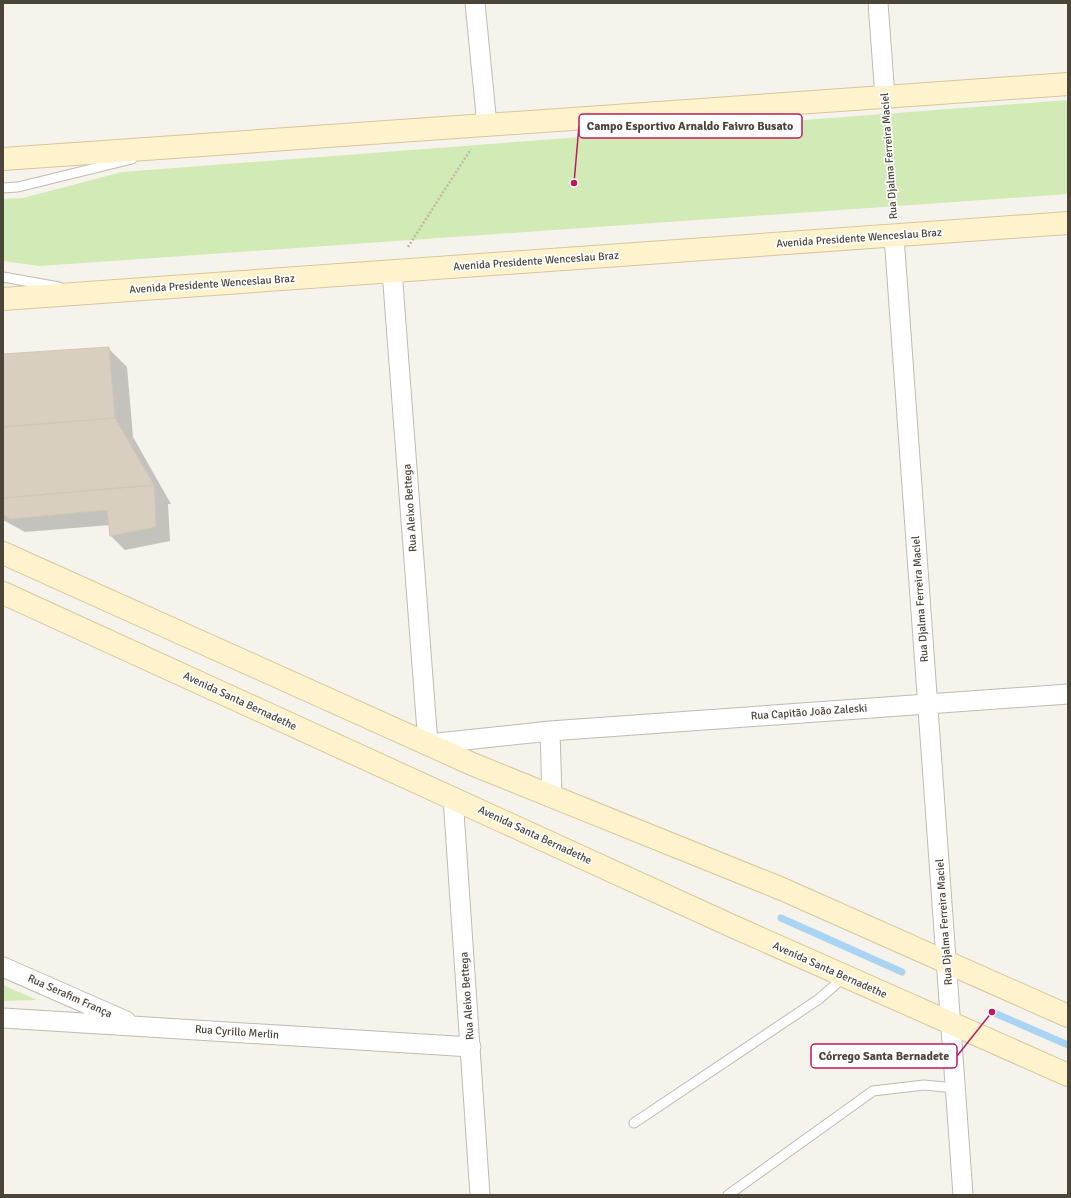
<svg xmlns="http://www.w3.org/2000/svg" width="1071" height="1198" font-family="Signika,sans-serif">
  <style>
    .green { fill: #d2eab5 }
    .shadow { fill: #0003 }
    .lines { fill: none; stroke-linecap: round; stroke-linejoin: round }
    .stream { stroke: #a9d4f2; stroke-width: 7 }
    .building { fill: #d8cfc1; stroke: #d3c7b4 }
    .lane-casing { stroke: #c2bbae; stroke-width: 11 }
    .street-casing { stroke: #c2bbae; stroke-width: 21 }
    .secondary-casing { stroke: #d6c79b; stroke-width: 24 }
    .path { stroke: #c4b79f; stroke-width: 2.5; stroke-dasharray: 2 2; stroke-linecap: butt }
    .lane { stroke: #fff; stroke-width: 9 }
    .street { stroke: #fff; stroke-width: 19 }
    .secondary { stroke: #fff3cd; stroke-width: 22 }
    .labels { text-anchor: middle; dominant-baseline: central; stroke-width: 3.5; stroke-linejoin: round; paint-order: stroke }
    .street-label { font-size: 11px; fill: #4b4439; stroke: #fff }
    .leader { fill: none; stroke: #c2185b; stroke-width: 1.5 }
    .callout-dot { fill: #c2185b; stroke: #fff; stroke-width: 1.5 }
    .callout { fill: #fff; stroke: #c2185b; stroke-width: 1.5 }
    .callout-label { font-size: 12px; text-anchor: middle; font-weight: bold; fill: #4b4439 }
  </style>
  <rect width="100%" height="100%" fill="#f6f3ec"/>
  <path class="green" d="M1068 100V194L40 266 3 261V199L23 198 122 172Z
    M3 985 37 1000 3 1001Z"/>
  <path class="shadow" d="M108 348 127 367 133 437 171 504H168L170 541 125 550 111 536 110 525 25 532 3 520V355Z"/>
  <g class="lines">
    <path class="stream" d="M781 918 902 972
      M992 1012 1068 1045"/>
  </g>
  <path class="building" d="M109 347 115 418 3 427V354Z
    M115 418 154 485 3 498V427Z
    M154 485 156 527 110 536 107 510 10 519 3 514V498Z"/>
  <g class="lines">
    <g class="lane-casing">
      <path id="lane" d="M3 188 18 187 132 159
        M3 277 59 287
        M634 1123 819 999 844 977
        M728 1195 873 1091 924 1085 955 1088"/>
    </g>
    <g class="street-casing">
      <path id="street" d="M475 3 487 125
        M878 3 885 97
        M894 236 963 1195
        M392 271 428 744 550 731 1068 694
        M550 731 552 797
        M453 797 480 1195
        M3 967 126 1021
        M3 1018 471 1047"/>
    </g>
    <g class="secondary-casing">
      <path id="secondary" d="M3 159 1068 84
        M3 299 1068 223
        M3 553 472 764 782 889 1068 1016
        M3 593 732 926 1068 1075"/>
    </g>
    <path class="path" d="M886 119 893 212
      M408 247 471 149"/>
    <use href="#lane" class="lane"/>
    <use href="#street" class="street"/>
    <use href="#secondary" class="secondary"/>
  </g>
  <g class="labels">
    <g class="street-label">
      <text transform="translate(889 156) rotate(-94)">Rua Djalma Ferreira Maciel</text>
      <text transform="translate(859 238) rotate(-4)">Avenida Presidente Wenceslau Braz</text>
      <text transform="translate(536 261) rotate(-4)">Avenida Presidente Wenceslau Braz</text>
      <text transform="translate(212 284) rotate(-4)">Avenida Presidente Wenceslau Braz</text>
      <text transform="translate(410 508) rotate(-94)">Rua Aleixo Bettega</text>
      <text transform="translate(920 599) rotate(-94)">Rua Djalma Ferreira Maciel</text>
      <text transform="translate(240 701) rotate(25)">Avenida Santa Bernadethe</text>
      <text transform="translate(809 712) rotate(-4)">Rua Capitão João Zaleski</text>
      <text transform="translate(535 835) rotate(25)">Avenida Santa Bernadethe</text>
      <text transform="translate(944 922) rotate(-94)">Rua Djalma Ferreira Maciel</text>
      <text transform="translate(830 970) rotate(24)">Avenida Santa Bernadethe</text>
      <text transform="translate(70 996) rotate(24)">Rua Serafim França</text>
      <text transform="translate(467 996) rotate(-94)">Rua Aleixo Bettega</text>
      <text transform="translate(237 1032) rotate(4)">Rua Cyrillo Merlin</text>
    </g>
  </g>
  <path class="leader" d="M574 183L579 126M992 1012L957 1056"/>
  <g class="callout-dot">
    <circle cx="574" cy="183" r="4"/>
    <circle cx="992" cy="1012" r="4"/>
  </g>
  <g class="callout">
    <rect x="579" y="114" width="223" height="24" rx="4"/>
    <rect x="811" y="1044" width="146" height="24" rx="4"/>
  </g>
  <g class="callout-label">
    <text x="690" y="130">Campo Esportivo Arnaldo Faivro Busato</text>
    <text x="884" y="1060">Córrego Santa Bernadete</text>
  </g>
  <rect width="1071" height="1198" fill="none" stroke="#4b4439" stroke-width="8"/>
</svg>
